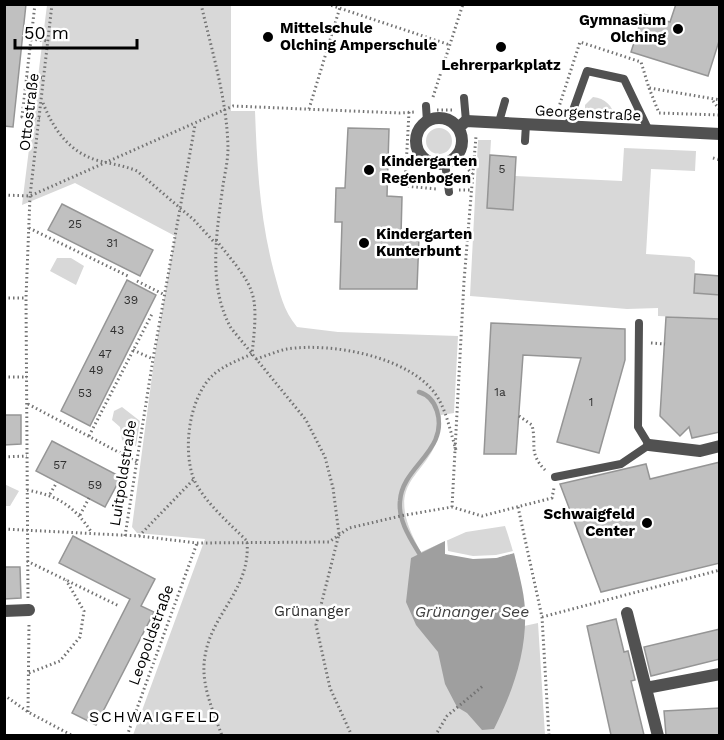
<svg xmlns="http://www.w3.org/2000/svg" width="724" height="740" font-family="'Work Sans',sans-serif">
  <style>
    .green { fill: #d8d8d8 }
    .water { fill: #9f9f9f }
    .pier { fill: #fff }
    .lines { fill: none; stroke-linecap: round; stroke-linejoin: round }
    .stream { stroke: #9f9f9f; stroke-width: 4.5 }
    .building { fill: #c0c0c0; stroke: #959595; stroke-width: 1.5 }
    .path { stroke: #737373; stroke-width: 3; stroke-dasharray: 1.5 3; stroke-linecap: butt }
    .lane { stroke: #515151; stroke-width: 8 }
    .street { stroke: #515151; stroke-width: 12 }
    .poi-dot { fill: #000; stroke: #fff; stroke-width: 2 }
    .labels { text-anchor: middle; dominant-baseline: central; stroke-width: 5; stroke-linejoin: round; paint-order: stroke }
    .number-label { font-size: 12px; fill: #303030 }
    .poi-label { font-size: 15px; font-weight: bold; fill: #000; stroke: #fff; text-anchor: start }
    .street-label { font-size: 15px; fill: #000; stroke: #fff }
    .park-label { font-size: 15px; fill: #2f2f2f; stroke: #fff }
    .water-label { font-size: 16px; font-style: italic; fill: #404040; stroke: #fff }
    .neighbourhood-label { font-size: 16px; letter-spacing: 1.5px; fill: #000; stroke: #fff }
  </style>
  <rect width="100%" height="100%" fill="#fff"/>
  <path class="green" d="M47 5H231V111H255C257 166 260 219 274 272 280 293 283 310 297 327L338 332 458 336 454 413 441 415C441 481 374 470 421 552L466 532 505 526C516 558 525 592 524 626L538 623 545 735H133L205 539 137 533 132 527 156 346 175 236 75 183 22 205Z
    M593 97C605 98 613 106 615 118L590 117 585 111V105Z
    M426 141a13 13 0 1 1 26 0a13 13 0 1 1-26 0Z
    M478 140H491L487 208 513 210 515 176 622 181 624 148 696 151 695 171 651 169 646 254 690 257 695 261 694 293 719 295V319L658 316V308L627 309 470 296Z
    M57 258H71L84 266 76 285 50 271Z
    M122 407 140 421 136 446 122 440 120 427 112 420 114 411Z
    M4 484 19 491 10 506H5Z"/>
  <path class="water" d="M445 541 446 554 496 558 514 553C518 571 524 590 525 609 527 652 513 691 494 729L482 730 467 713 457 707 445 684 438 652 416 625 406 602 411 558Z"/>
  <path class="pier" d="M447 540 448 551 473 556 496 555 513 551 514 553 496 558 473 559 445 554V541Z"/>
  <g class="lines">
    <path class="stream" d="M419 553C410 538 398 520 400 501 402 466 449 451 437 411 434 401 429 395 419 392"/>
  </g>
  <path class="building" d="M4 4H26L13 127 4 126Z
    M676 4H720V38L708 76 631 52 643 14 670 22Z
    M348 128 389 129 387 196 402 197 401 236H419L417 289H340L342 222H335L336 188H345Z
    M490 155 516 157 513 210 487 208Z
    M62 204 153 250 140 276 48 230Z
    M695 274 720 276V295L694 293Z
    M127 280 156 295 90 426 61 411Z
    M666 317 720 319V432L692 438 689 427 680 436 660 416Z
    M491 323 625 329V360L599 453 557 442 581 358 523 355 516 454H484Z
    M4 415H21V444L4 445Z
    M52 441 121 477 105 507 36 471Z
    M720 462V563L601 592 560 484 646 464 650 479Z
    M73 536 155 579 141 606 154 612 96 725 72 713 130 599 59 563Z
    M4 567H20L21 598 4 599Z
    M616 619 624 652 628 651 635 680 631 681 644 735H611L587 626Z
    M720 629V659L651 676 644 647Z
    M720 708V735H666L664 711Z"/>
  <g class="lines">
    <path class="path" d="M35 4 22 117 40 118
      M201 4C212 52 227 99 228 148 228 160 225 173 223 185 217 231 207 285 231 328L306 420 325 457 333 488 339 534 316 625 330 688 352 736
      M327 4 450 45
      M31 39 49 41
      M27 77 45 78
      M649 88 659 113 720 115
      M433 97 463 4
      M713 101 720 110
      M43 103C53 128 68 151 96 160 110 164 123 165 137 171L194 220 215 243
      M309 109 341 4
      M437 110H454
      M409 112 405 186 437 189
      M557 113 580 42 641 62 649 88 720 100
      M457 156 472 174
      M713 158 720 160
      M459 190H471
      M4 195 30 196 233 106 399 113 415 112
      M29 228 130 277
      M216 240C256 290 259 290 252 354 239 360 222 366 212 376 189 399 183 448 193 477 201 499 231 525 247 541 251 590 212 612 205 656 200 684 213 710 222 736
      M137 281 165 295
      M4 298H26
      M651 343 665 344
      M133 350 153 359
      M256 359C266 356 277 351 287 349 331 342 414 357 438 398 447 413 451 434 456 450
      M4 377H27
      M28 404 137 462
      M519 416 532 425C537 446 528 452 545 470
      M89 436 153 312
      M4 457 27 456
      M27 490C59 496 74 506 92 533
      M50 494 57 482
      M452 507 464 281 476 136
      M518 507 542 617 549 736
      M80 515 89 498
      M4 529 139 536 197 543 329 542 349 528 405 515 452 507 482 516 552 498 554 488
      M125 536 153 359 195 125
      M139 536 194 479
      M27 561 119 606
      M28 598 26 298 30 196 52 4
      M542 617 720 570
      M29 673 60 661 80 637 84 611 66 580
      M4 695 28 712 73 736
      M28 712 29 623
      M127 736 197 543
      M435 736 447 716 484 685"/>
    <path class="lane" d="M464 98 466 121
      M426 106 427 122
      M499 122 505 101
      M567 127 587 71 624 79 649 131
      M525 141 526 124
      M445 163 449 192
      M555 477 621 464 649 445 638 427 639 323"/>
    <path class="street" d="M416 141a23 23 0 1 1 46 0a23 23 0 1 1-46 0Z
      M458 128 466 121 720 134
      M649 445 700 451 720 446
      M4 611 29 610
      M627 613 658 736
      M646 688 720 674"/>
  </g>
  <g class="poi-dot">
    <circle cx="678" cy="29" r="6"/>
    <circle cx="268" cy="37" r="6"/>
    <circle cx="501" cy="47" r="6"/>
    <circle cx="369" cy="170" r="6"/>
    <circle cx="364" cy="243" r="6"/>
    <circle cx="647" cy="523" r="6"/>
  </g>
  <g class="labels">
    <g class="number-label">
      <text x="502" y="169">5</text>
      <text x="75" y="224">25</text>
      <text x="112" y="243">31</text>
      <text x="131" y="300">39</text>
      <text x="117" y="330">43</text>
      <text x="105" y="354">47</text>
      <text x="96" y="370">49</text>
      <text x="500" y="392">1a</text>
      <text x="85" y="393">53</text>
      <text x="591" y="402">1</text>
      <text x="60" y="465">57</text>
      <text x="95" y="485">59</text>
    </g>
    <g class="poi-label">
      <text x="666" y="20" text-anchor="end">Gymnasium<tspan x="666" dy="17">Olching</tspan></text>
      <text x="280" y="28">Mittelschule<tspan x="280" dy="17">Olching Amperschule</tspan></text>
      <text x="501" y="65" text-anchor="middle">Lehrerparkplatz</text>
      <text x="381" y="161">Kindergarten<tspan x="381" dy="17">Regenbogen</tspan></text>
      <text x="376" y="234">Kindergarten<tspan x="376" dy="17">Kunterbunt</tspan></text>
      <text x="635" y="514" text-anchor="end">Schwaigfeld<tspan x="635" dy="17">Center</tspan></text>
    </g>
    <g class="street-label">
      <text transform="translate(29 112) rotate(-83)">Ottostraße</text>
      <text transform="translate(588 113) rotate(3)">Georgenstraße</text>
      <text transform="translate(123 473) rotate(-81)">Luitpoldstraße</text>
      <text transform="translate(151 635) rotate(-70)">Leopoldstraße</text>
    </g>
    <g class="park-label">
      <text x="312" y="611">Grünanger</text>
    </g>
    <g class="water-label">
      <text x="472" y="611">Grünanger See</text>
    </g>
    <g class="neighbourhood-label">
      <text x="155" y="716">SCHWAIGFELD</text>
    </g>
  </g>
  <rect width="724" height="740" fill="none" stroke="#000000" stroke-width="12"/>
  <path d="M15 39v9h122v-9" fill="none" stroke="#000000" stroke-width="3"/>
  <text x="24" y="39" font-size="18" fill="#000000" stroke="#ffffff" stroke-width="4.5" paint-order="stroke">50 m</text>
</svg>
